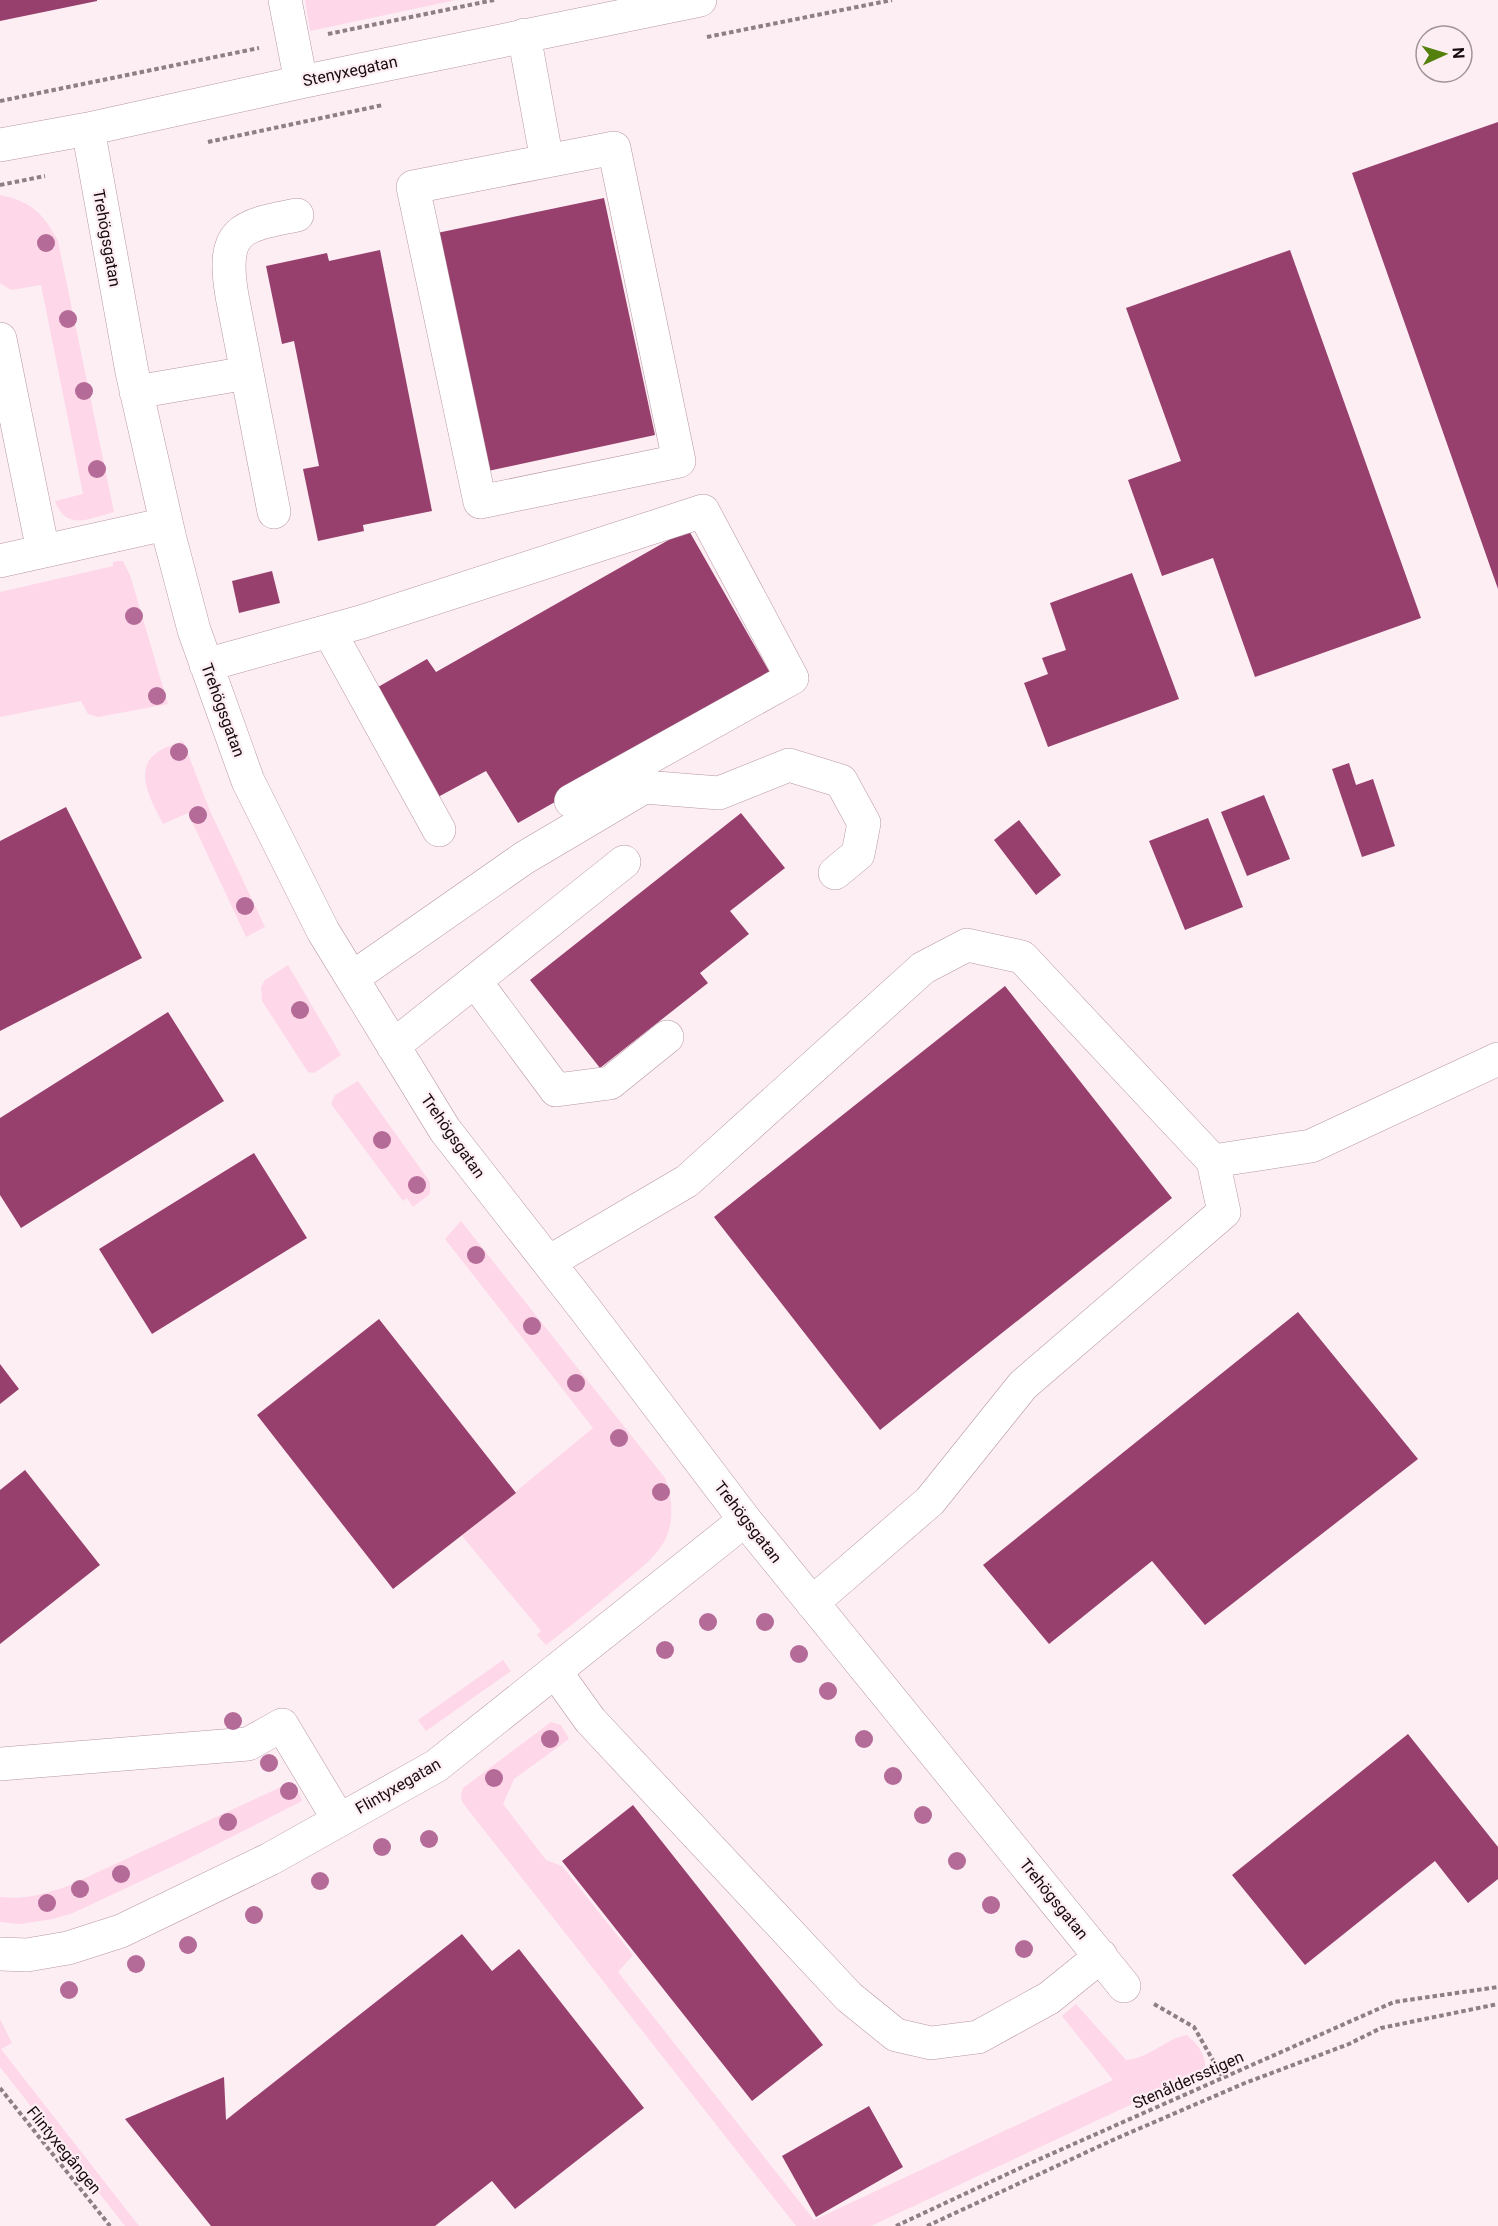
<svg xmlns="http://www.w3.org/2000/svg" width="1498" height="2226" font-family="Roboto,sans-serif">
  <style>
    .green { fill: #fed7e8 }
    .building { fill: #98406d }
    .lines { fill: none; stroke-linecap: round; stroke-linejoin: round }
    .minor-casing { stroke: #b896a5; stroke-width: 34 }
    .path { stroke: #8d7f85; stroke-width: 4; stroke-dasharray: 4.5 3; stroke-linecap: butt }
    .minor { stroke: #fff; stroke-width: 33 }
    .tree { fill: #b46b98 }
    .labels { text-anchor: middle; dominant-baseline: central; stroke-width: 4.5; stroke-linejoin: round; paint-order: stroke }
    .street-label { font-size: 16px; fill: #160a0f; stroke: #fdeef4 }
  </style>
  <rect width="100%" height="100%" fill="#fdeef4"/>
  <path class="green" d="M305 0H456L310 31Z
    M0 195C31 201 44 214 58 241L114 512C91 518 66 532 55 501L83 494 41 285 11 290 0 283Z
    M118 561H123L130 575 168 704 98 717 88 714 81 701 0 717V592L113 566V562Z
    M183 741 210 811 265 927 246 937 188 813 163 824C152 802 130 767 161 750 168 746 176 744 183 741Z
    M288 965 341 1055 314 1073 308 1072 262 1001 261 987 265 980Z
    M358 1081 430 1182V1194L413 1207 407 1198 403 1201 331 1104 335 1095Z
    M461 1221 665 1478C673 1498 675 1526 662 1545 654 1558 641 1568 629 1578 602 1601 574 1623 546 1645L537 1635 541 1631 462 1536 593 1428 445 1239Z
    M503 1660 511 1671 426 1731 418 1720Z
    M551 1722 561 1725 569 1739 514 1779 503 1804 546 1860 562 1866 633 1955 618 1972 814 2220 1113 2080 1062 2016 1076 2004 1126 2060C1151 2058 1164 2039 1187 2035 1197 2044 1207 2055 1205 2070L871 2226H796L462 1802 461 1794 463 1788Z
    M283 1786 298 1790 302 1801 186 1860 73 1913 53 1919 20 1924 0 1922V1897C25 1900 45 1894 68 1886Z
    M0 2019 12 2043 1 2049 139 2226H125L0 2067Z"/>
  <path class="building" d="M0 0H97V1L0 21Z
    M1498 122V589L1352 173Z
    M604 198 655 435 488 471 437 233Z
    M380 250 432 511 363 525 364 531 318 541 303 469 319 466 294 341 282 344 266 266 327 253 329 261Z
    M1290 250 1421 618 1255 677 1213 558 1162 576 1128 480 1181 461 1126 308Z
    M688 529 773 678 518 823 486 771 438 797 378 687 427 659 436 672Z
    M272 571 280 603 239 613 232 581Z
    M1132 573 1179 699 1048 747 1024 683 1048 674 1042 658 1066 650 1050 603Z
    M1349 763 1356 785 1373 779 1395 846 1362 857 1332 769Z
    M1264 795 1290 859 1247 876 1221 812Z
    M66 807 142 958 0 1031V841Z
    M741 813 785 868 730 911 749 934 700 973 708 983 600 1068 530 980Z
    M1208 818 1243 907 1185 930 1149 841Z
    M1019 820 1061 875 1036 895 994 840Z
    M1005 986 1172 1198 880 1430 714 1217Z
    M168 1012 224 1101 21 1228 0 1195V1118Z
    M254 1153 307 1238 152 1334 99 1249Z
    M1298 1312 1418 1459 1205 1625 1152 1561 1049 1644 983 1565Z
    M379 1319 516 1493 393 1589 257 1415Z
    M0 1364 19 1389 0 1404Z
    M25 1470 100 1565 0 1644V1490Z
    M1408 1734 1498 1847V1879L1468 1903 1435 1861 1305 1965 1232 1875Z
    M633 1805 823 2045 752 2101 562 1861Z
    M462 1934 492 1971 519 1949 644 2108 515 2209 492 2181 435 2226H211L125 2119 224 2077 226 2120Z
    M869 2106 903 2167 816 2217 782 2156Z"/>
  <g class="lines">
    <g class="minor-casing">
      <path id="minor" d="M285 0 301 82
        M524 35 547 161 614 148 679 461 480 502 413 187 547 161
        M88 129 132 372 170 539 194 630 248 781 323 931 445 1130 585 1309 745 1520 1124 1986
        M0 145 88 129 301 82 700 0
        M0 339 43 551
        M136 392 247 373
        M274 512 232 296C221 230 239 226 297 215
        M0 561 166 524
        M329 631 439 830
        M206 665 361 622 703 511 792 678 571 801
        M352 978 524 858 644 787 719 793 789 765 841 781 864 823 858 854 835 873
        M475 981 556 1090 610 1083 667 1037
        M393 1046 624 862
        M549 1262 687 1181 923 968 967 945 1022 957 1213 1161 1311 1146 1498 1059
        M812 1603 930 1501 1023 1385 1224 1212 1213 1161
        M555 1671 590 1720 849 1997 896 2035 931 2043 978 2037 1049 1998 1101 1956
        M0 1764 248 1744 282 1725 339 1820
        M0 1954 27 1955 68 1948 121 1931 270 1859 436 1766 745 1520"/>
    </g>
    <path class="path" d="M328 34 494 0
      M707 37 892 0
      M0 101 259 48
      M208 142 383 105
      M0 185 45 176
      M1154 2004 1194 2027 1223 2078
      M0 2088 110 2226
      M896 2226 1033 2162 1394 2002 1498 1987
      M927 2226 1115 2139 1245 2083 1349 2044 1381 2028 1498 2004"/>
    <use href="#minor" class="minor"/>
  </g>
  <g class="tree">
    <circle cx="46" cy="243" r="9"/>
    <circle cx="68" cy="319" r="9"/>
    <circle cx="84" cy="391" r="9"/>
    <circle cx="97" cy="469" r="9"/>
    <circle cx="134" cy="616" r="9"/>
    <circle cx="157" cy="696" r="9"/>
    <circle cx="179" cy="752" r="9"/>
    <circle cx="198" cy="815" r="9"/>
    <circle cx="245" cy="906" r="9"/>
    <circle cx="300" cy="1010" r="9"/>
    <circle cx="382" cy="1140" r="9"/>
    <circle cx="417" cy="1185" r="9"/>
    <circle cx="476" cy="1255" r="9"/>
    <circle cx="532" cy="1326" r="9"/>
    <circle cx="576" cy="1383" r="9"/>
    <circle cx="619" cy="1438" r="9"/>
    <circle cx="661" cy="1492" r="9"/>
    <circle cx="708" cy="1622" r="9"/>
    <circle cx="765" cy="1622" r="9"/>
    <circle cx="665" cy="1650" r="9"/>
    <circle cx="799" cy="1654" r="9"/>
    <circle cx="828" cy="1691" r="9"/>
    <circle cx="233" cy="1721" r="9"/>
    <circle cx="550" cy="1739" r="9"/>
    <circle cx="864" cy="1739" r="9"/>
    <circle cx="269" cy="1763" r="9"/>
    <circle cx="893" cy="1776" r="9"/>
    <circle cx="494" cy="1778" r="9"/>
    <circle cx="289" cy="1791" r="9"/>
    <circle cx="923" cy="1815" r="9"/>
    <circle cx="228" cy="1822" r="9"/>
    <circle cx="429" cy="1839" r="9"/>
    <circle cx="382" cy="1847" r="9"/>
    <circle cx="957" cy="1861" r="9"/>
    <circle cx="121" cy="1874" r="9"/>
    <circle cx="320" cy="1881" r="9"/>
    <circle cx="80" cy="1889" r="9"/>
    <circle cx="47" cy="1903" r="9"/>
    <circle cx="991" cy="1905" r="9"/>
    <circle cx="254" cy="1915" r="9"/>
    <circle cx="188" cy="1945" r="9"/>
    <circle cx="1024" cy="1949" r="9"/>
    <circle cx="136" cy="1964" r="9"/>
    <circle cx="69" cy="1990" r="9"/>
  </g>
  <g class="labels">
    <g class="street-label">
      <text transform="translate(350 71) rotate(-12)">Stenyxegatan</text>
      <text transform="translate(107 238) rotate(80)">Trehögsgatan</text>
      <text transform="translate(223 710) rotate(70)">Trehögsgatan</text>
      <text transform="translate(453 1136) rotate(55)">Trehögsgatan</text>
      <text transform="translate(748 1522) rotate(52)">Trehögsgatan</text>
      <text transform="translate(398 1786) rotate(-30)">Flintyxegatan</text>
      <text transform="translate(1054 1899) rotate(51)">Trehögsgatan</text>
      <text transform="translate(1188 2080) rotate(-24)">Stenåldersstigen</text>
      <text transform="translate(64 2150) rotate(51)">Flintyxegången</text>
    </g>
  </g>
  <g transform="translate(1444 54) rotate(86)"><circle r="28" fill="#fdeef4" stroke="#a19398" stroke-width="1.5"/>
  <path d="M0-4.5L10 22L0 15L-10 22Z" fill="#54810d"/>
  <text y="-9" font-size="16" font-weight="bold" text-anchor="middle" fill="#160a0f">N</text>
  </g>
</svg>
